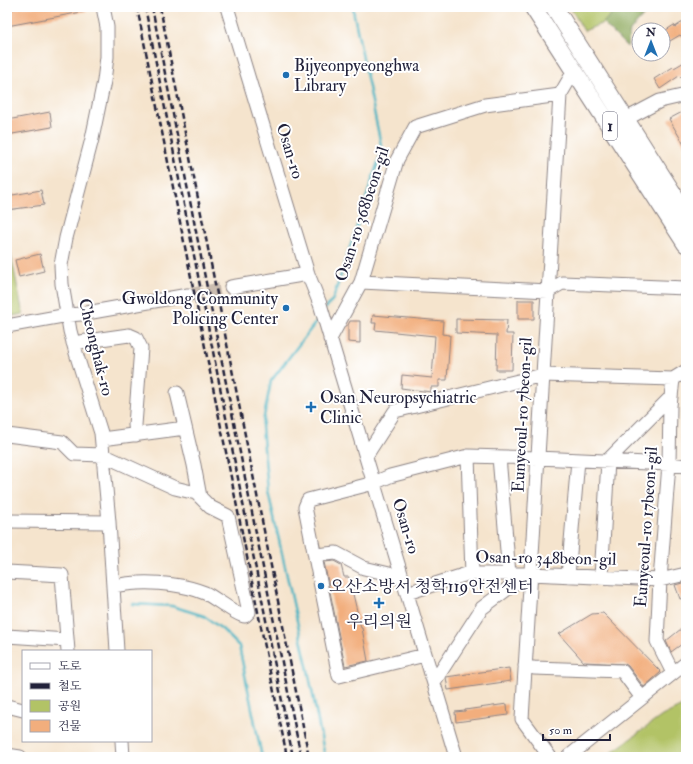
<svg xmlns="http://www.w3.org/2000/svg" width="693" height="764" font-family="'IM FELL Double Pica','Noto Serif KR',serif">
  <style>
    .green { fill: #b2c366; stroke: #6a7250 }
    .forest { fill: #8da95b; stroke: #58664b }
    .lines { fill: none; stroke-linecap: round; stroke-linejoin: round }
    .stream { stroke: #47b4c3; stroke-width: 2.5 }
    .building { fill: #f2ae7d }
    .minor-tunnel { stroke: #cbbdb0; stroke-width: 13; stroke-dasharray: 13 6; stroke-linecap: butt }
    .minor-casing { stroke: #8c8384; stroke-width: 15 }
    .major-casing { stroke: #8c8384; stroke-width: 19 }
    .minor { stroke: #fff; stroke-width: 13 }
    .major { stroke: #fff; stroke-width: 17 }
    .rail { stroke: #22223b; stroke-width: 2.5; stroke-dasharray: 6 3; stroke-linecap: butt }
    .poi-dot { fill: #1f6fb2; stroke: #fff; stroke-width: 1.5 }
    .labels { text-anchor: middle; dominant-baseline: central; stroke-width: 4; stroke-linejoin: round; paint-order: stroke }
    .shield { fill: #fff; stroke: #646476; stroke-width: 1 }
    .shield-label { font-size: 16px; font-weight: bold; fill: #22223b }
    .poi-label { font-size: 17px; fill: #22223b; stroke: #fff; text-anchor: start }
    .street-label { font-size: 17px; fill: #22223b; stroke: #fff }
  </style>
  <rect width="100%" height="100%" fill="#fff"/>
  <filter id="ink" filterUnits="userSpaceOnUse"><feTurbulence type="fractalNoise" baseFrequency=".025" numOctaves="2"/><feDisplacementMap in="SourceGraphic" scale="8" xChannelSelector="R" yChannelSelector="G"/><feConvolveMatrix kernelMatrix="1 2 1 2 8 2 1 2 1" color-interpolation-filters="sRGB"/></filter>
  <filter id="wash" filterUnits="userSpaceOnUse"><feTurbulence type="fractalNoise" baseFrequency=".012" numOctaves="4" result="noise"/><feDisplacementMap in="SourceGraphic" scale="16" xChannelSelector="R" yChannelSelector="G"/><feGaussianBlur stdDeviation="0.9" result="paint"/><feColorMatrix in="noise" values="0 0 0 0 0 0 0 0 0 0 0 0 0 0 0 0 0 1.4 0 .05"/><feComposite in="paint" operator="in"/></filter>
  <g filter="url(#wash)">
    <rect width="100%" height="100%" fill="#f5e4cd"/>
    <path class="green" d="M570 7H618L603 23 584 31Z
      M10 250 23 314 7 317V251Z
      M686 704V757H605L662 716Z"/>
    <path class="forest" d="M618 7H656L644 15 630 31 627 47 603 23Z"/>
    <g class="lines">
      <path class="stream" d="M326 308 333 299 382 150 354 15 353 7
        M320 317 271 381 262 427 268 491 308 670 325 757
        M132 604 172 606 204 616 222 629 239 646 262 757"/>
    </g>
    <g id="blocks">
      <path class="building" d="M24 7H86L87 11 7 26V10Z
        M686 20V34L682 37 680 35 663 45V32L674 25 675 27Z
        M686 61V74L681 78 679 76 660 89 654 79 673 67 674 68Z
        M686 110V148L669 119Z
        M50 112 52 127 7 135V120Z
        M41 190 44 205 7 210V196Z
        M40 254 44 271 19 277 15 260Z
        M518 300H534V319H518Z
        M373 315 443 321 442 334 450 335 447 380H439V387H431V392L401 388 402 375 432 378 435 336 375 330 376 323H372Z
        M456 319 507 320 506 334H513L512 370H496L497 335 456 333Z
        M350 321H360V343L348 342V325Z
        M334 561 341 565 344 577H349L361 628H362L368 661 345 666 324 562Z
        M686 582V597L680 599 675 585Z
        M603 613 661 672 644 687 628 666 625 664 584 662 559 634 592 614Z
        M686 625V641L671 652 666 641Z
        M509 668 511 681 448 690 446 677Z
        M507 704 508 715 456 722 455 712 465 711V710Z"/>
    </g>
  </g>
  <g filter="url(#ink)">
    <use href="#blocks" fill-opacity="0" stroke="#8c8384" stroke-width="1"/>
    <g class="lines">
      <path class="minor-tunnel" d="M188 295 231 287"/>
      <g class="minor-casing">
        <path id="minor" d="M103 7 107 27V57L104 81 92 139 66 238 61 265 62 284 70 331 76 353 101 433 109 522 117 651
          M227 7 308 274 320 304 456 757
          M626 119 660 101 686 95
          M361 282 548 291 562 283 686 288
          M231 287 308 274
          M7 326 68 315 81 314 188 295
          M330 339 361 282 397 160 415 127 485 105 560 95
          M73 343 129 335 136 338 141 348 135 425 136 435
          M177 393 194 465 200 497
          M7 435 62 442 74 454 103 455 175 488 196 493 210 507 228 516 249 612C249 612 245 616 245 616 240 617 212 596 205 593 186 585 158 582 138 583 129 583 121 585 113 586
          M102 439 185 428
          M366 456 395 411 543 375 673 379 686 371
          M468 456 472 574
          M499 457 509 574
          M7 521 109 522
          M315 555 336 553 364 568 402 577
          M7 572 62 575 68 651
          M568 576 578 460
          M601 577 608 461 611 457 671 397
          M407 593 467 574H531L660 580 686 574
          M7 636 67 640
          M425 655 339 676 305 507 308 500 374 483 390 476 468 456 538 458 669 464 686 466
          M525 666 534 668 622 671 642 698
          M673 673 657 641 660 580 669 464 670 406 673 379
          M434 682 482 608 527 574
          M7 706 23 710
          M122 741 123 757
          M7 755 20 757
          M550 757 522 719 560 95 574 71
          M568 757 686 663"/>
      </g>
      <g class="major-casing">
        <path id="major" d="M533 7 686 244
          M554 7 686 214"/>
      </g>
      <use href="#minor" class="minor"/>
      <use href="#major" class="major"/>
      <path class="rail" d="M137 7 287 757
        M145 7 293 757
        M152 7 211 308 301 757
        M160 7 309 757"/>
    </g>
  </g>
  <g class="poi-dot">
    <circle cx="286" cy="75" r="4"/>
    <circle cx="286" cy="308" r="4"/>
    <path d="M309 401h4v4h4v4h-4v4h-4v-4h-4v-4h4z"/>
    <circle cx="321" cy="586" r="4"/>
    <path d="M377 597h4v4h4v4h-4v4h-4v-4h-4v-4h4z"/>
  </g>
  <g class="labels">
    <rect class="shield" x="603" y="112" width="14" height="28" rx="3"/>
    <g class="shield-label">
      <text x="610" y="126">1</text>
    </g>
    <g class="poi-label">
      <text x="294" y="65">Bijyeonpyeonghwa<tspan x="294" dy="20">Library</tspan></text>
      <text x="278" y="298" text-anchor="end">Gwoldong Community<tspan x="278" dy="20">Policing Center</tspan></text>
      <text x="320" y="397">Osan Neuropsychiatric<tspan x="320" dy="20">Clinic</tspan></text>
      <text x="329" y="586">오산소방서 청학119안전센터</text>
      <text x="379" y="621" text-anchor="middle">우리의원</text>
    </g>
    <g class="street-label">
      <text transform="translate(290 151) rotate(73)">Osan-ro</text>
      <text transform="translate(362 214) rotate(-72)">Osan-ro 368beon-gil</text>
      <text transform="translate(96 347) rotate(76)">Cheonghak-ro</text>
      <text transform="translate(522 415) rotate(-87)">Eunyeoul-ro 7beon-gil</text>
      <text transform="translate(406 526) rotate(73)">Osan-ro</text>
      <text transform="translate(646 527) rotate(-86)">Eunyeoul-ro 17beon-gil</text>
      <text transform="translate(546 558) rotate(1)">Osan-ro 348beon-gil</text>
    </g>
  </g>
  <rect width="693" height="764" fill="none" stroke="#fff" stroke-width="24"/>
  <rect x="22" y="650" width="130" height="92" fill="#ffffff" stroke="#a7a7b1"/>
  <rect x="30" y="663" width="20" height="6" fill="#ffffff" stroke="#a7a7b1"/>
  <text x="58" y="670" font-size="12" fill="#22223b">도로</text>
  <rect x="30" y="683" width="20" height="6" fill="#22223b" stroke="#a7a7b1"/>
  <text x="58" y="690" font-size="12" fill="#22223b">철도</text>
  <rect x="30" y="700" width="20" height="12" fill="#b2c366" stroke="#a7a7b1"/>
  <text x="58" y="710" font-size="12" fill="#22223b">공원</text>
  <rect x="30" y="720" width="20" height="12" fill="#f2ae7d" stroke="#a7a7b1"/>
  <text x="58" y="730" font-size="12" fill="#22223b">건물</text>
  <g transform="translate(651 42)"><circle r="19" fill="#ffffff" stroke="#a7a7b1"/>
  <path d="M0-3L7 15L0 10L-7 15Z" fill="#1f6fb2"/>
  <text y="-6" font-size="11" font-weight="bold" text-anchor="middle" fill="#22223b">N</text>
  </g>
  <path d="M543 734v6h67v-6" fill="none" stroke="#22223b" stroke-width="2"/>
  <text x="549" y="734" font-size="12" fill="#22223b" stroke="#ffffff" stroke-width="3" paint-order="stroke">50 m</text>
</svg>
